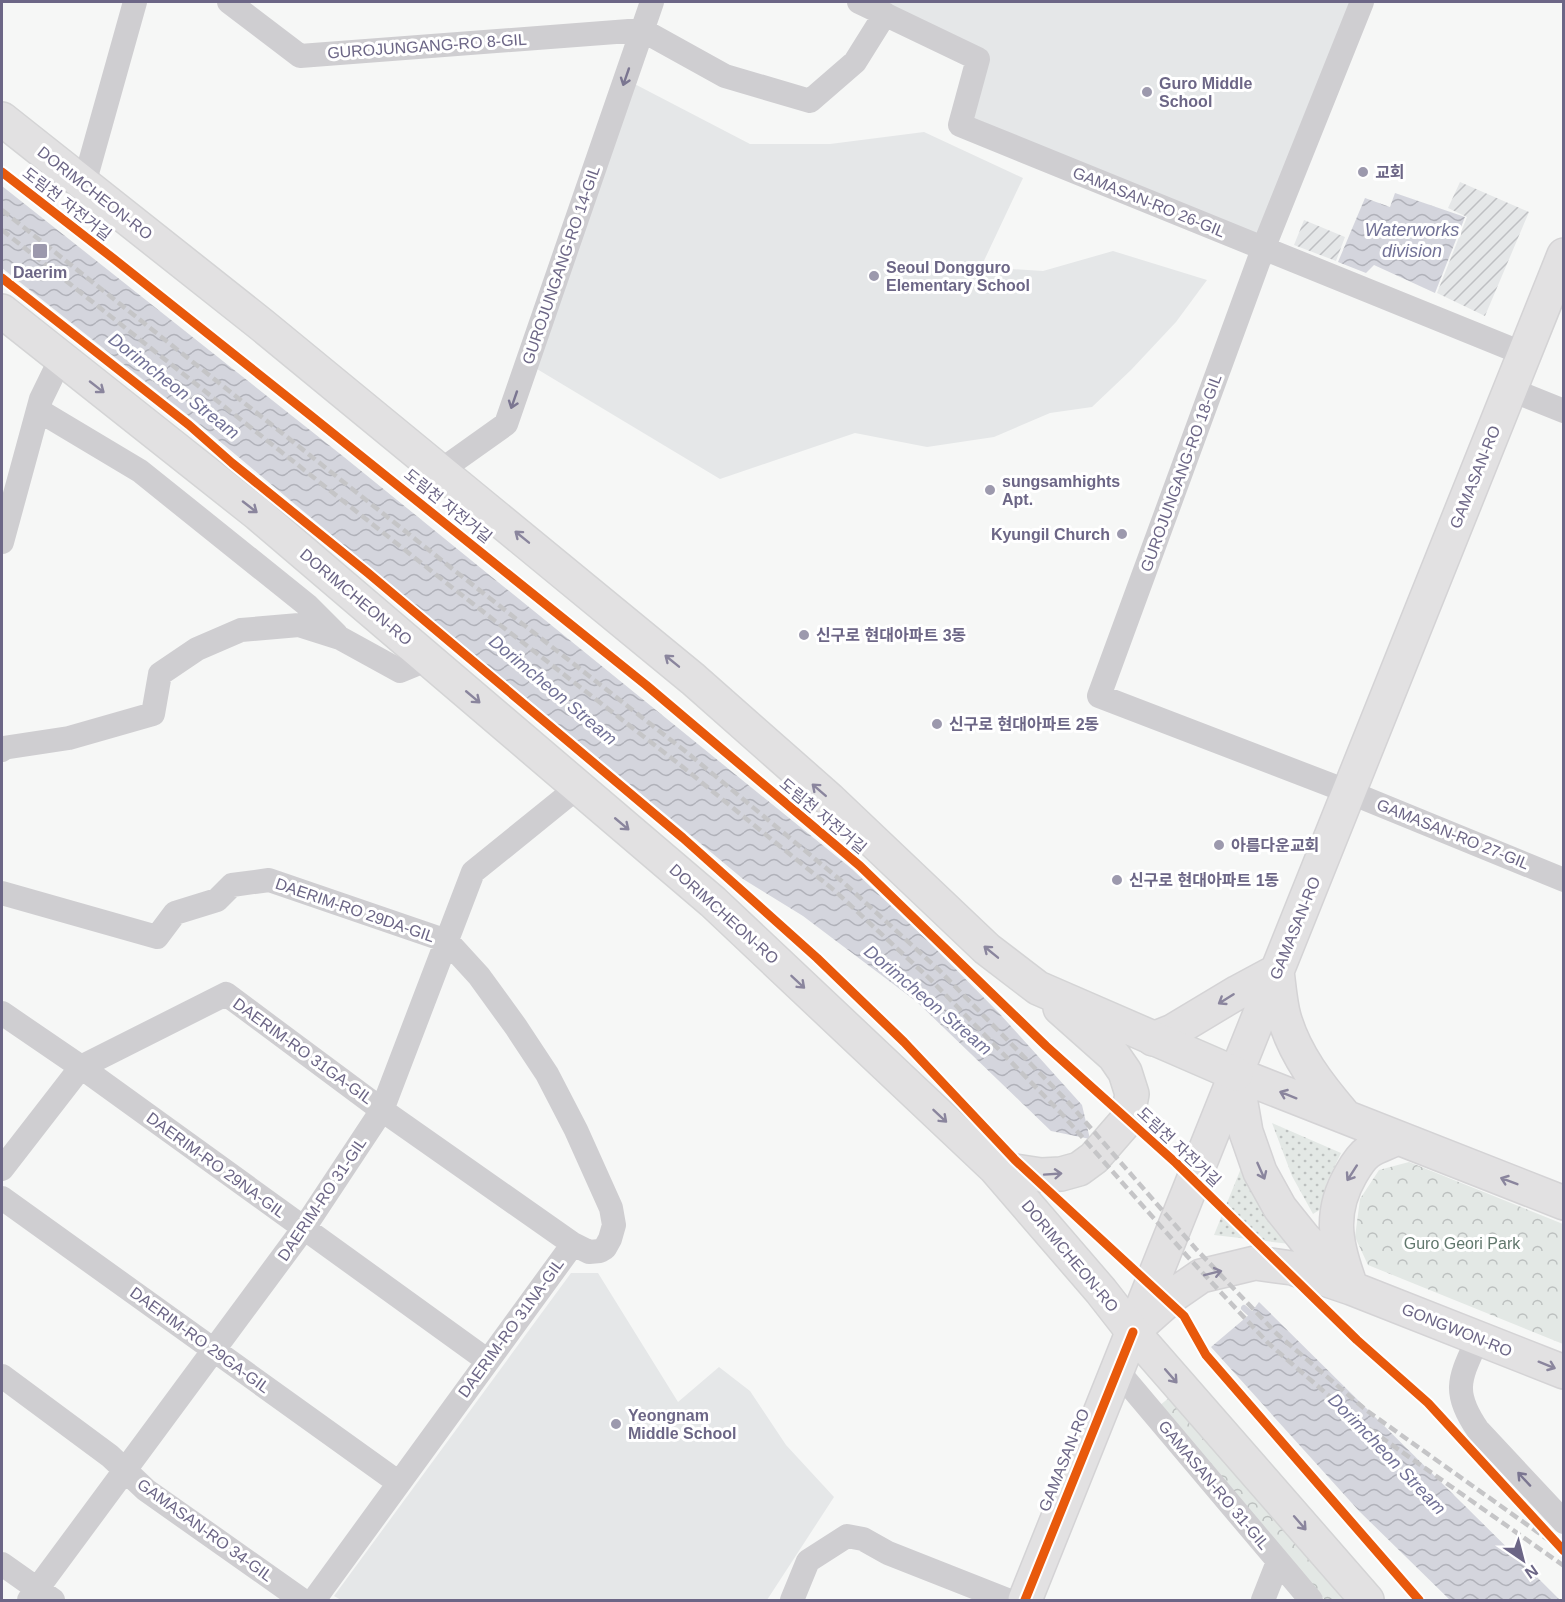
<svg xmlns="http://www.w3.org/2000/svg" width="1565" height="1602" font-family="Arial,'Noto Sans KR',sans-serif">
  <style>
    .built { fill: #e5e7e8 }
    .industrial { fill: url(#industrial-furrows) }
    .grass { fill: url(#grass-dots) }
    .park { fill: url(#park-crowns) }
    .water { fill: url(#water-waves) }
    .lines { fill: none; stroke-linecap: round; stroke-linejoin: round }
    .stream { stroke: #d4d5dd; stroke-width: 6 }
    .secondary-casing { stroke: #d4d3d5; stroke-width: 36 }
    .primary-casing { stroke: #d4d4d5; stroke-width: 36 }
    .street { stroke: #cfced1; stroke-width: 24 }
    .secondary { stroke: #e2e1e2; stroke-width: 33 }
    .primary { stroke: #e2e1e2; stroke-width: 33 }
    .rail { stroke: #c5c5c7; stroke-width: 4.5; stroke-dasharray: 9 4.5; stroke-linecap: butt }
    .cycleway-casing { stroke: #fff; stroke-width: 13 }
    .cycleway { stroke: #e8590c; stroke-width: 9 }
    .oneway { stroke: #7b7691 }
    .oneway2 { stroke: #8a859d }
    .poi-dot { fill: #9c99ad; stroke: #fff; stroke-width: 2 }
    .labels { text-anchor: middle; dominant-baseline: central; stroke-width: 6; stroke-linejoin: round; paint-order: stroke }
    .street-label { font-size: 16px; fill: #6c6686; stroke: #fff }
    .poi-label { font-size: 16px; font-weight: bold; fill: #6c6686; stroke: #fff; text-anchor: start }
    .park-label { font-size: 16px; fill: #61786d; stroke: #fff }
    .water-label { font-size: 18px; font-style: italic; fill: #727297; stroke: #fff }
  </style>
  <defs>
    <pattern id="industrial-furrows" width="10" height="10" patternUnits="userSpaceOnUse" patternTransform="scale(1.5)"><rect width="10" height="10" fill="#e5e7e8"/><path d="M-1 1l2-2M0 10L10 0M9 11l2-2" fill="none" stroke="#bebfc2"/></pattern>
    <pattern id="grass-dots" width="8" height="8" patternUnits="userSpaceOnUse" patternTransform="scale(1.5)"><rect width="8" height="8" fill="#e3e8e5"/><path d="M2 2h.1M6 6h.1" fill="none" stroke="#bcc0bf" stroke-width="1.8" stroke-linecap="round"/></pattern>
    <pattern id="park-crowns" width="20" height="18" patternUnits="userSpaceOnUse" patternTransform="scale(1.5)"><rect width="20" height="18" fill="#e3e8e5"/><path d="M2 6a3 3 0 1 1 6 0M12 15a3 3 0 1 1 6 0" fill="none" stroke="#bcc0bf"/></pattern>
    <pattern id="water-waves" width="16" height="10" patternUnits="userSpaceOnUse" patternTransform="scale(1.5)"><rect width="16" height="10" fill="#d4d5dd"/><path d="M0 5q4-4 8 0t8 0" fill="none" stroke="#b0b1b9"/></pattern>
  </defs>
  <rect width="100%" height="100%" fill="#f6f7f6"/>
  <path class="built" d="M890 2H1362L1263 249 960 125 977 59 885 14Z
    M625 79 750 144H830L924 132 1023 178 981 267 1043 271 1113 251 1207 280 1176 322 1131 370 1092 407 1050 413 994 437 927 447 855 433 720 479 527 363Z
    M571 1273H598L678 1402 719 1367 750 1391 786 1445 834 1497 767 1600H341L334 1596Z"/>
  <path class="industrial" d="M1460 182 1529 212 1485 316 1437 293 1467 217 1448 208Z
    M1304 220 1345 237 1336 261 1294 245Z"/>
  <path class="grass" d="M1272 1123 1341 1153 1327 1182 1321 1209 1313 1214 1292 1176Z
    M1246 1156 1290 1244 1214 1235Z"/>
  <path class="park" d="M1409 1162 1563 1224V1344L1368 1265 1355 1237 1360 1199 1379 1170Z
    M1176 1392 1357 1600H1325L1159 1406Z"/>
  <path class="water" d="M2 186 344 457 852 869 929 942 999 1013 1082 1105 1090 1139 1051 1131 917 1002 803 916 743 879 199 424 2 268Z
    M1395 193 1465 217 1435 293 1374 265 1366 273 1338 262 1365 198 1390 207Z
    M1259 1302 1560 1600H1450L1359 1511 1211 1347 1250 1314Z"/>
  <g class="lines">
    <path class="stream" d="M1244 1308 1255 1318"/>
    <g class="secondary-casing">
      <path id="secondary" d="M1153 1039 1173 1031 1238 992 1277 971C1279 986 1280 1002 1284 1017 1295 1055 1319 1086 1344 1115
        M1236 1074 1564 1203
        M1236 1074 1246 1132 1260 1172 1280 1208 1304 1238 1348 1284
        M1349 1281C1335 1242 1329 1212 1351 1174 1355 1167 1361 1157 1368 1152 1376 1146 1388 1143 1397 1138
        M1139 1326 1175 1294 1201 1276 1255 1263 1292 1268 1351 1288 1564 1372
        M1025 1600 1564 255"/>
    </g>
    <g class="primary-casing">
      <path id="primary" d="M2 119 262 325 693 679 829 799 987 949 1038 988 1236 1074
        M2 311 258 514 713 902 995 1168 1101 1291 1133 1332 1367 1600
        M995 1168 1041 1175 1061 1174 1079 1169 1094 1158 1127 1120 1132 1094 1125 1072 1114 1056 1060 1008"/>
    </g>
    <path class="street" d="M229 2 300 56 642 30 725 76 810 101 855 62 885 14
      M859 2 978 59 960 125 1524 354
      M1362 2 1263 249 1099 696 1349 792 1564 880
      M84 184 135 2
      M1509 389 1564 411
      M38 410 140 471 307 605 336 634
      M440 471 506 424 652 2
      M2 542 41 399 61 358
      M2 750 3 748 69 738 153 714 160 674 197 649 241 630 299 625 340 638 400 671 429 659
      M2 893 157 937 175 913 217 900 232 885 269 880 447 941 479 976 516 1027 547 1074 576 1130 611 1208 614 1225 610 1239 605 1248 600 1251 589 1252 573 1244
      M2 1013 81 1067 488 1361
      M2 1169 81 1067 226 994 382 1110 573 1244 314 1600
      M2 1198 399 1483
      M1478 1338C1460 1378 1451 1391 1478 1430L1564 1522
      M1117 1370 1311 1600
      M2 1376 110 1456 146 1490 302 1600
      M2 1564 53 1600
      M29 1600 304 1228 382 1110 473 872 567 796 577 786
      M792 1600 808 1561 847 1536 863 1539 888 1553 1007 1600
      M1263 1600 1278 1562"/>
    <use href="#secondary" class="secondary"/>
    <use href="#primary" class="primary"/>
    <path class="rail" d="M2 210 464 578 690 755 844 883 939 970 1069 1103 1196 1249 1277 1334 1366 1410 1564 1551
      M2 230 454 589 679 764 835 891 930 979 1060 1112 1187 1256 1268 1343 1358 1421 1564 1566"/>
    <g class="cycleway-casing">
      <path id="cycleway" d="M2 172 114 259 310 415 646 685 860 866 1046 1046 1176 1163 1357 1340 1428 1403 1564 1551
        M2 278 189 425 232 463 368 573 683 838 817 958 904 1042 1015 1160 1184 1316 1206 1355 1419 1600
        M1025 1600 1133 1332"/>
    </g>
    <use href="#cycleway" class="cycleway"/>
  </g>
  <defs><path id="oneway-shaft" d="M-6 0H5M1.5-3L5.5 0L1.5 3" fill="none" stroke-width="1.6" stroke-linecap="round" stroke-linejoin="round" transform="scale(1.5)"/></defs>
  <g class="oneway">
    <use href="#oneway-shaft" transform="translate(626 77) rotate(109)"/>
    <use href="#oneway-shaft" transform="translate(514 400) rotate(109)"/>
    <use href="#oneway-shaft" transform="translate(1524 1479) rotate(-133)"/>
  </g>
  <g class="oneway2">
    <use href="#oneway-shaft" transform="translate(97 387) rotate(38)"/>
    <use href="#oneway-shaft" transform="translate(250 507) rotate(38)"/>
    <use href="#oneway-shaft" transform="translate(522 537) rotate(-141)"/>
    <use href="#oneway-shaft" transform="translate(672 661) rotate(-141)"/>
    <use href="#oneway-shaft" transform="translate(473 697) rotate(40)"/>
    <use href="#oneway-shaft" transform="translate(819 790) rotate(-139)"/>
    <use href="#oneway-shaft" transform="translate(622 824) rotate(40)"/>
    <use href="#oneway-shaft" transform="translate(991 952) rotate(-141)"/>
    <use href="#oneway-shaft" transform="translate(798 982) rotate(43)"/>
    <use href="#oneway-shaft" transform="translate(1226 999) rotate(148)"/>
    <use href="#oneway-shaft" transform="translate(1288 1095) rotate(-158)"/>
    <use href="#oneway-shaft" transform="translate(940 1116) rotate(43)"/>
    <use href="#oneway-shaft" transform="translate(1261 1171) rotate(66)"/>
    <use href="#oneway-shaft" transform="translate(1352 1173) rotate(123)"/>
    <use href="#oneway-shaft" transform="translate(1053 1174) rotate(-4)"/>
    <use href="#oneway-shaft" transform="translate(1509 1181) rotate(-159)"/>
    <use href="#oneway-shaft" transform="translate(1213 1273) rotate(-14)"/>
    <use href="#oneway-shaft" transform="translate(1547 1365) rotate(22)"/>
    <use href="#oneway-shaft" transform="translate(1171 1376) rotate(49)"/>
    <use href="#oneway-shaft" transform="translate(1300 1523) rotate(49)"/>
  </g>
  <g class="poi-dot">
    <circle cx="1147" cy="92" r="6"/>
    <circle cx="1363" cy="172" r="6"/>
    <rect x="32" y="243" width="16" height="16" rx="3"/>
    <circle cx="874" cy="276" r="6"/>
    <circle cx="990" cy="490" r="6"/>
    <circle cx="1122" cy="534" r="6"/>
    <circle cx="804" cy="635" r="6"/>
    <circle cx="937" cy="724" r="6"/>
    <circle cx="1219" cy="845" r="6"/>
    <circle cx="1117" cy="880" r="6"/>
    <circle cx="616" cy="1424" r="6"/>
  </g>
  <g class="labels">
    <g class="street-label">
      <text transform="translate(427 46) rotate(-4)">GUROJUNGANG-RO 8-GIL</text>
      <text transform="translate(95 193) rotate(38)">DORIMCHEON-RO</text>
      <text transform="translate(1149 202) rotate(22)">GAMASAN-RO 26-GIL</text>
      <text transform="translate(67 204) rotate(38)">도림천 자전거길</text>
      <text transform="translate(561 265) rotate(-71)">GUROJUNGANG-RO 14-GIL</text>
      <text transform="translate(1181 473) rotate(-70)">GUROJUNGANG-RO 18-GIL</text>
      <text transform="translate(1475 477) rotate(-68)">GAMASAN-RO</text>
      <text transform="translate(448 506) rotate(39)">도림천 자전거길</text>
      <text transform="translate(356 597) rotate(40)">DORIMCHEON-RO</text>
      <text transform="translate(823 816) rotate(40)">도림천 자전거길</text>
      <text transform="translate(1453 834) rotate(22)">GAMASAN-RO 27-GIL</text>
      <text transform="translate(355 910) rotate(19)">DAERIM-RO 29DA-GIL</text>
      <text transform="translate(724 914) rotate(42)">DORIMCHEON-RO</text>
      <text transform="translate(1295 928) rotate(-68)">GAMASAN-RO</text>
      <text transform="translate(303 1051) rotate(36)">DAERIM-RO 31GA-GIL</text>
      <text transform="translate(1179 1147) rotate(43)">도림천 자전거길</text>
      <text transform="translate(216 1165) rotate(36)">DAERIM-RO 29NA-GIL</text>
      <text transform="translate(322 1199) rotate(-56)">DAERIM-RO 31-GIL</text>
      <text transform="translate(1070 1256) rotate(50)">DORIMCHEON-RO</text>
      <text transform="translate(511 1328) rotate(-54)">DAERIM-RO 31NA-GIL</text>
      <text transform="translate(1457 1330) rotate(22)">GONGWON-RO</text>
      <text transform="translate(200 1340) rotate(36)">DAERIM-RO 29GA-GIL</text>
      <text transform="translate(1064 1460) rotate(-68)">GAMASAN-RO</text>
      <text transform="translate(1214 1485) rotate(50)">GAMASAN-RO 31-GIL</text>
      <text transform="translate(205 1530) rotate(36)">GAMASAN-RO 34-GIL</text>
    </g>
    <g class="poi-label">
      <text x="1159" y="83">Guro Middle<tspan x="1159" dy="18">School</tspan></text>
      <text x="1375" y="172">교회</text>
      <text x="886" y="267">Seoul Dongguro<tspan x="886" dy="18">Elementary School</tspan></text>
      <text x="40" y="272" text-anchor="middle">Daerim</text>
      <text x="1002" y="481">sungsamhights<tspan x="1002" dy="18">Apt.</tspan></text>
      <text x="1110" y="534" text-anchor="end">Kyungil Church</text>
      <text x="816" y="635">신구로 현대아파트 3동</text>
      <text x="949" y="724">신구로 현대아파트 2동</text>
      <text x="1231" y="845">아름다운교회</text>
      <text x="1129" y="880">신구로 현대아파트 1동</text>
      <text x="628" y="1415">Yeongnam<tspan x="628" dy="18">Middle School</tspan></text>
    </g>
    <g class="park-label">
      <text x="1462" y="1243">Guro Geori Park</text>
    </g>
    <g class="water-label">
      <text x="1412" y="230">Waterworks<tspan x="1412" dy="21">division</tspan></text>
      <text transform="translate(174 386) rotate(38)">Dorimcheon Stream</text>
      <text transform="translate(553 690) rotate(40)">Dorimcheon Stream</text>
      <text transform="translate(928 1000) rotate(40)">Dorimcheon Stream</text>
      <text transform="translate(1387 1454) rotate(46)">Dorimcheon Stream</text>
    </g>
  </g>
  <rect width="1565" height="1602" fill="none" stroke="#6c6686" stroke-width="6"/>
  <g transform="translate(1523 1560) rotate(145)" stroke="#ffffff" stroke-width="4.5" paint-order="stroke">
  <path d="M0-4.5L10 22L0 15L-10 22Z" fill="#6c6686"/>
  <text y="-9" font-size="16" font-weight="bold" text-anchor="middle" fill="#6c6686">N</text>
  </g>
</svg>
